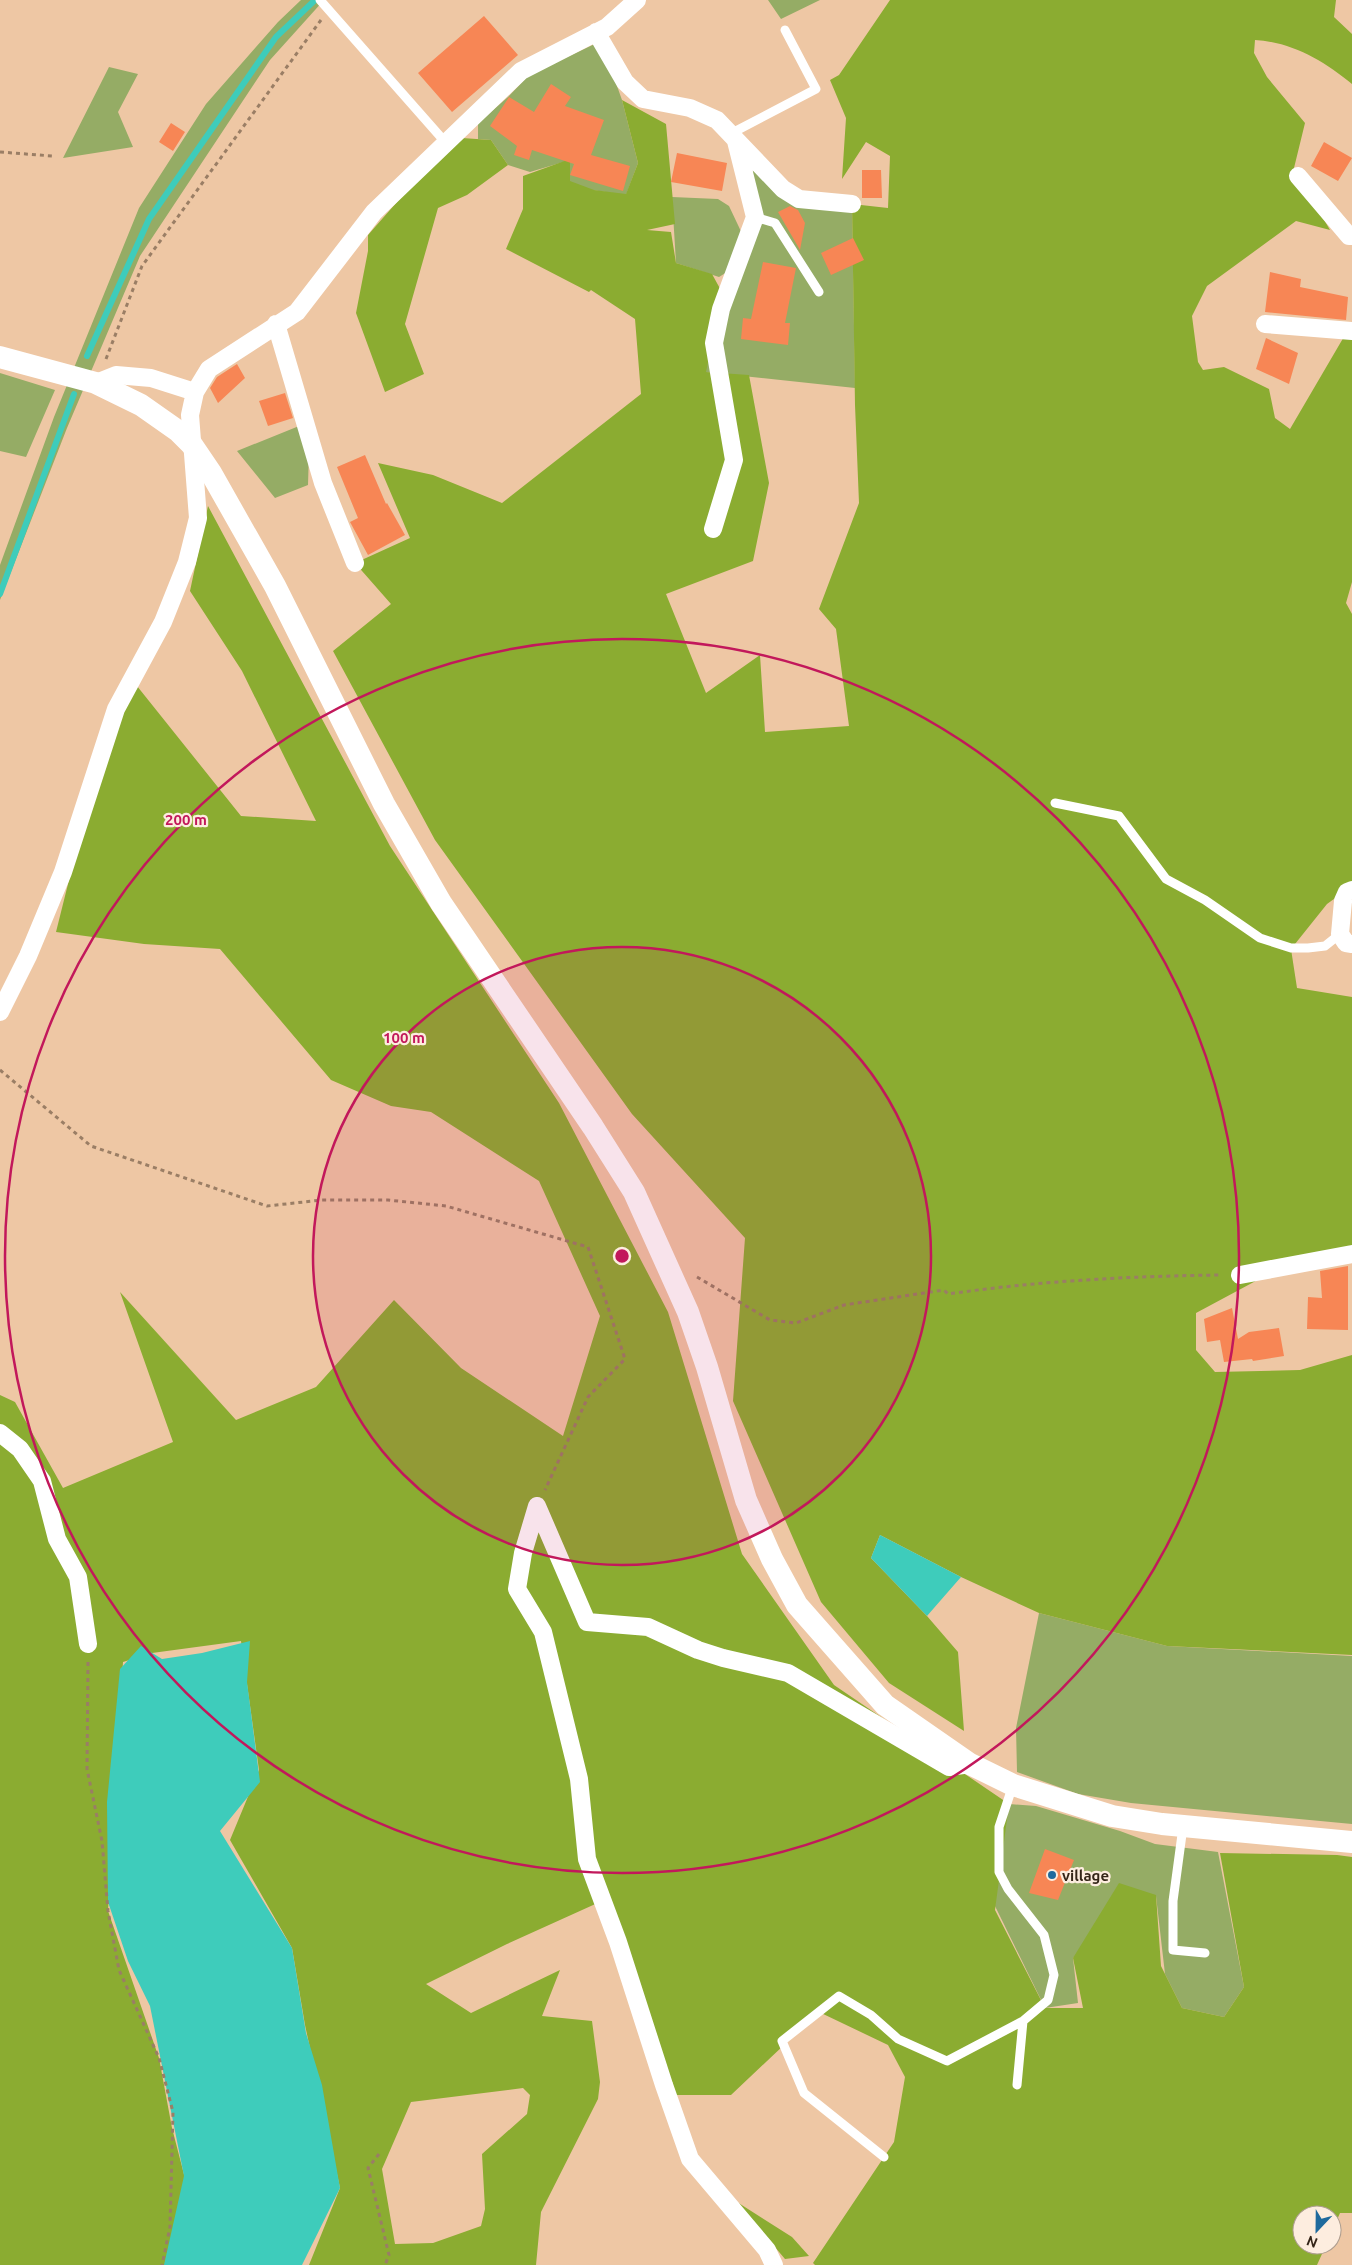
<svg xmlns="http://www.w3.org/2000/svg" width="1352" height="2265" font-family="Ubuntu,sans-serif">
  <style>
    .green { fill: #95ac65 }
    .forest { fill: #8bac31; fill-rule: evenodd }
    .water { fill: #3eccbb }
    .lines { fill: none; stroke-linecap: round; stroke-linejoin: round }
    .stream { stroke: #3eccbb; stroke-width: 6 }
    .building { fill: #f78655 }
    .path { stroke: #9a7e65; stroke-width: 3; stroke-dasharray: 4 4; stroke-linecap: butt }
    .service { stroke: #fff; stroke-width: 9 }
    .minor { stroke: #fff; stroke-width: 18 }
    .tertiary { stroke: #fff; stroke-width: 22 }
    .ring { fill: none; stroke: #c2185b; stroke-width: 2.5 }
    .poi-dot { fill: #1f6a9d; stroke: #fdeddf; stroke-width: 2 }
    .labels { text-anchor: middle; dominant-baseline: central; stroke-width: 4.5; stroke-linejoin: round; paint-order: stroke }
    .poi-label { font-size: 15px; font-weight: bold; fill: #342518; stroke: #fdeddf; text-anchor: start }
    .centre { fill: #c2185b; stroke: #fdeddf; stroke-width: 2.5 }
    .ring-label { font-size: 15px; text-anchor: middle; font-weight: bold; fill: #c2185b; stroke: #fdeddf; stroke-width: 4.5; stroke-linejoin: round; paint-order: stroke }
  </style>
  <rect width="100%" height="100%" fill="#eec7a4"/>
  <path class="green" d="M301 0H324L270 60 140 256 67 428 0 600V565L54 417 139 208 206 104 278 22Z
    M768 0H820L781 19Z
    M601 41 622 100 638 163 626 195 565 186 570 160 530 172 508 165 491 140 478 139V123L508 97 529 75Z
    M109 67 138 74 118 112 133 147 63 158Z
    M752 157 790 194 852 204 855 388 705 372 718 322 755 217Z
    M672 197 718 199 729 206 746 242 727 272 719 277 676 263Z
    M0 373 55 390 26 457 0 451Z
    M304 424 309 451 308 485 275 498 237 451Z
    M1039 1613 1167 1646 1352 1656V1824L1131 1803 1078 1794 1017 1772 1016 1728Z
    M1009 1804 1036 1806 1120 1831 1155 1844 1218 1852 1244 1987 1224 2017 1182 2008 1165 1974 1156 1896 1073 1958 1078 2003 1045 2008 995 1906 998 1862Z"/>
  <path class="forest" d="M890 0H1336L1334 17 1352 34V84C1324 61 1292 42 1255 40L1254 53 1267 77 1305 123 1294 168 1330 230 1296 221 1207 286 1192 316 1198 362 1203 370 1224 367 1269 389 1275 418 1290 429 1352 323V582L1346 603 1352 614V886L1327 904 1291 949 1297 988 1352 997V1254L1289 1263 1196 1313V1350L1215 1372 1300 1370 1352 1355V1655L1167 1646 1039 1613 961 1577 880 1535 871 1558 927 1616 958 1652 964 1731 889 1683 821 1602 733 1401 745 1238 632 1114 435 840 333 651 391 604 355 563 410 538 378 463 433 475 502 503 641 394 635 319 591 290 589 292 506 249 523 209V176L570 159V181L594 190 626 194 638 163 622 100 666 124 675 224 647 230 671 232 676 263 712 274 723 294 706 372 749 375 769 483 753 561 666 594 706 693 760 655 765 732 849 726 836 629 819 609 859 503 855 405 852 204 888 208 890 156 866 142 842 179 846 118 830 80 839 75Z
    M462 138 491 140 508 165 467 195 438 208 405 324 424 374 385 392 356 313 368 251V235L419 177Z
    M208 506 390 846 559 1103 668 1312 742 1554 834 1685 1009 1804 995 1910 1045 2008H1083L1073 1958 1119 1883 1156 1895 1161 1966 1182 2008 1224 2017 1244 1987 1220 1853 1337 1855 1352 1857V2213H1340L1332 2231V2215H1302V2245H1326L1317 2265H815L813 2263 894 2142 905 2077 888 2045 819 2012 731 2095H659L602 1901 507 1944 426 1984 471 2013 560 1970 542 2016 592 2021 600 2082 598 2099 541 2212 536 2265H309L340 2188 305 2025 292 1948 230 1840 259 1770 241 1641 152 1653 123 1662 108 1911 159 2058 172 2128 187 2186 168 2265H0V1395L15 1402 63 1488 173 1442 120 1292 236 1420 316 1387 394 1300 461 1368 563 1436 600 1316 539 1181 431 1112 391 1106 331 1080 220 949 144 944 56 932 99 760 137 686 241 816 316 821 242 671 190 591ZM523 2088 530 2095 527 2114 482 2154 485 2209 481 2226 433 2243 395 2244 382 2169 411 2102Z
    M737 2202 792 2237 809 2256 785 2259Z"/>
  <path class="water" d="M880 1535 961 1577 927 1616 871 1558Z
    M250 1641 247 1682 260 1782 220 1831 292 1948 306 2033 322 2085 340 2188 302 2265H164L184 2176 150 2006 128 1961 108 1902 107 1802 120 1669 141 1646 162 1659 202 1653Z"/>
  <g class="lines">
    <path class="stream" d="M87 356 149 219 276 37 315 0
      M0 594 74 394"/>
  </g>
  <path class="building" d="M484 16 518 55 452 112 418 73Z
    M551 84 571 97 565 106 604 120 591 155 630 166 623 191 570 175 574 164 532 150 529 160 514 155 517 146 490 126 509 97 534 112Z
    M171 123 185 132 173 151 159 142Z
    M1324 142 1352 158 1338 181 1311 166Z
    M677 153 727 163 722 191 671 182Z
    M862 170H881L882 198H862Z
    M790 206 798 210 805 223 800 250 778 212Z
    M853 238 864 260 831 275 821 253Z
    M763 262 796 268 785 323H790L788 345 741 339 743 318 751 319Z
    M1270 272 1301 279 1300 287 1348 297 1346 320 1265 312Z
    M1266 338 1298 353 1289 384 1256 369Z
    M237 364 245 378 218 403 210 388 217 377Z
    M285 393 293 418 268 426 259 401Z
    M365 455 386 504 387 503 405 535 368 555 350 522 358 518 337 467Z
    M1348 1266V1330L1307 1329 1308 1297 1322 1298 1320 1271Z
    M1232 1308 1238 1339 1249 1332 1279 1328 1284 1356 1253 1361 1252 1359 1224 1362 1220 1340 1207 1342 1204 1319Z
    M1045 1849 1074 1860 1058 1900 1029 1893Z"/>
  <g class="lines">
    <path class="path" d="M0 152 52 156
      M106 359 142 266 321 20
      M0 1070 91 1146 267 1206 322 1200H388L446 1206 588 1247 625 1359 588 1397 545 1490
      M697 1277 770 1320 796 1323 844 1305 944 1290 948 1294C1038 1281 1131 1276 1222 1275
      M88 1662 87 1769 102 1841 108 1911 119 1970 159 2058 173 2112 170 2227 162 2265
      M379 2154 368 2168 389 2255 385 2265"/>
    <path class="service" d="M320 0 446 143
      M730 134 816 89 785 30
      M755 217 775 223 819 292
      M1055 803 1119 816 1166 879 1205 900 1260 938 1291 948H1308L1325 946 1340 934
      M1183 1827 1173 1901V1950L1205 1953
      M1017 2085 1023 2021
      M884 2157 804 2093 782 2041 839 1996 871 2015 898 2039 947 2061 1023 2021 1048 2000 1054 1975 1044 1935 1008 1889 999 1872V1827L1013 1785"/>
    <path class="minor" d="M596 32 625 82 643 99 690 108 717 120 783 189 799 199 852 204
      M1298 176 1349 236H1352
      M276 324 323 483 355 563
      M1265 324 1352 331
      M96 383 116 375 151 378 195 392
      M713 529 734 460 714 343 721 309 755 217 736 141
      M1352 890 1347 892 1343 901 1340 934 1346 943 1352 944
      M0 1012 28 956 63 872 116 709 163 622 187 562 198 518 190 415 195 392 209 369 297 312 374 212 521 71 607 27 637 0
      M1240 1275 1352 1254
      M0 1433 20 1449 42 1481 57 1539 78 1577 88 1644
      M537 1506 523 1553 517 1589 543 1632 579 1779 587 1859 618 1942 664 2085 690 2159 767 2250 774 2265
      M537 1506 587 1622 648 1627 698 1650 723 1658 788 1673 949 1767 970 1764"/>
    <path class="tertiary" d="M0 357 96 383 141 405 178 431 192 445 211 473 275 586 384 804 441 903 593 1127 634 1192 688 1312 707 1367 746 1500 772 1559 797 1605 885 1705 970 1764 1013 1785 1112 1816 1162 1824 1352 1842"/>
  </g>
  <circle cx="622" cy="1256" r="309" fill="#c2185b" fill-opacity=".12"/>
  <g class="ring">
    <circle cx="622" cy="1256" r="309"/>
    <circle cx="622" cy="1256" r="617"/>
  </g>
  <circle class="poi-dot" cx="1052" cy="1875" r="5"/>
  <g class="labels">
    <g class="poi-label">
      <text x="1062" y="1875">village</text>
    </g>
  </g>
  <circle cx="622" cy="1256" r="8" class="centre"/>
  <g class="ring-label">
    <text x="186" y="825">200 m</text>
    <text x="404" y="1043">100 m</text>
  </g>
  <g transform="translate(1317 2230) rotate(202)"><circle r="24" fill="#fdeddf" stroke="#ad9d8f"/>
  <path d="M0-4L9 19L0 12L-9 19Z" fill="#1f6a9d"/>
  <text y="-8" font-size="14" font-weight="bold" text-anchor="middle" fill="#342518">N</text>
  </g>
</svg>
